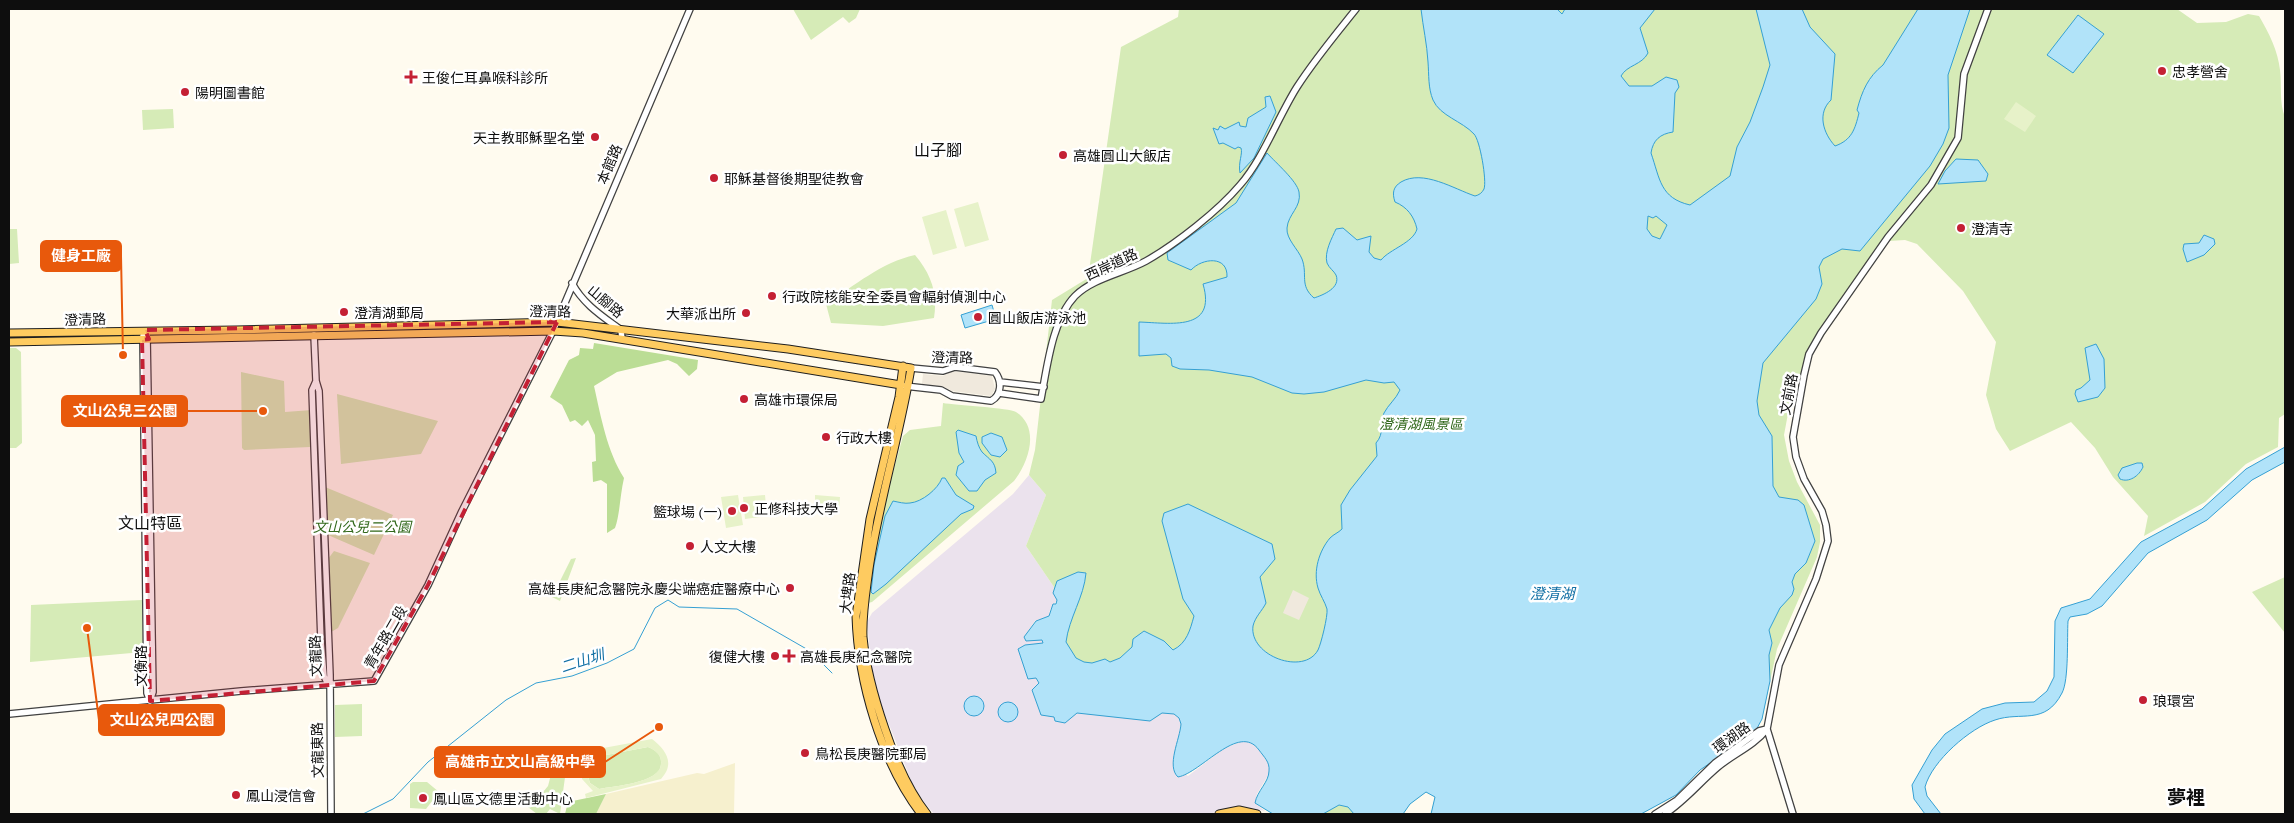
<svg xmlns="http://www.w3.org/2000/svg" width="2294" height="823" font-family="'PT Serif','Noto Sans TC',serif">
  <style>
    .industrial { fill: #ebe2ed }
    .farmland { fill: #f6f0ce }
    .green { fill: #d6ebb7 }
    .forest { fill: #bbdd95 }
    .pitch { fill: #e7f2c9; fill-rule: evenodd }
    .plaza { fill: #f0e9dd }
    .water { fill: #b1e3f9; stroke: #35a0d3; fill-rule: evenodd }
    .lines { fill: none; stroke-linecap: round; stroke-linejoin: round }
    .stream { stroke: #35a0d3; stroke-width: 1 }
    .minor-casing { stroke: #414141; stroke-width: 8 }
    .major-casing { stroke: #1f1f1f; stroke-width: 9 }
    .minor { stroke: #fff; stroke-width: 5.5 }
    .major { stroke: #fecb60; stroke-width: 7 }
    .marked { fill: #c42034; fill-opacity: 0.2; stroke: #c42034; stroke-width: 4; stroke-dasharray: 10 6; stroke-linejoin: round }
    .poi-dot { fill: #c42034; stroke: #fff; stroke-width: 2 }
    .labels { text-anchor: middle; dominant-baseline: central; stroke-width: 5; stroke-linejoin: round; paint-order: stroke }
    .poi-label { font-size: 14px; fill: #0e0e0e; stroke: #fff; text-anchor: start }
    .street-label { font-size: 14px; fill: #0e0e0e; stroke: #fff }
    .park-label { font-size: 14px; font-style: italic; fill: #31681b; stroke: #fff }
    .water-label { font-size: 15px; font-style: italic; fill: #1270a5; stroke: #fff }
    .quarter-label { font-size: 16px; fill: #0e0e0e; stroke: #fff }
    .district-label { font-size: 19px; font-weight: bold; fill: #0e0e0e; stroke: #fff }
    .leader { fill: none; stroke: #e8590c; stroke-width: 2 }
    .callout-dot { fill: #e8590c; stroke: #fff; stroke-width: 2 }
    .callout { fill: #e8590c; stroke: #e8590c; stroke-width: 2 }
    .callout-label { font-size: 15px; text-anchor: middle; font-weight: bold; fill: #fff }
  </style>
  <rect width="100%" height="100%" fill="#fffbef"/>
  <path class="industrial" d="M1029 475 1046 495 1026 546 1054 587 1053 593 1057 600 1050 610 1049 616 1035 621 1024 637 1043 640V643L1025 645 1039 683 1038 686 1046 716H1072L1077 713H1084L1150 720 1162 713 1174 714 1179 718 1181 724 1173 766 1188 776 1223 749 1240 742H1249L1257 747 1269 763 1270 772 1257 794 1255 803 1265 811 1238 806 1209 814H934L924 802 912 783 879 699 871 663 867 622 872 613 1013 494Z"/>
  <path class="farmland" d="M735 763 734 814H596L606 794 697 773 704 774Z"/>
  <path class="green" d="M793 9H860L856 18 849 23 843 17 811 40Z
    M1179 9H2177L2197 23 2226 22 2248 14 2259 16C2269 33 2278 51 2280 70 2282 86 2279 103 2285 117V414L2279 418 2278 447 2246 464 2205 502 2144 536 2148 516 2113 477 2095 448 2071 422 2010 451 1996 429 1986 395 1996 342 1963 291 1917 244 1905 240 1889 241 1811 354 1792 392 1784 435 1789 461 1797 482 1820 525V542L1817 557 1777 649 1762 719 1719 758 1700 770 1676 795 1641 814H1431L1435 797 1426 792 1410 804 1403 814H1273L1255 803C1257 791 1269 782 1269 771 1270 762 1264 757 1259 750 1239 722 1201 773 1178 777 1166 766 1180 739 1181 724L1179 718 1174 714 1162 713 1150 721 1077 713 1065 723 1055 721 1054 717 1041 715 1032 690 1039 683 1036 678 1028 679 1018 649 1025 645 1043 643 1042 640 1026 641 1024 637 1036 621 1049 616 1053 604H1056L1057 600 1053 593 1054 587 1026 546 1046 495 1029 475 1035 450 1052 300 1088 278 1121 47 1178 17Z
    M173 109 174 128 143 130 142 110Z
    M9 229H17L19 263 9 264Z
    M915 255C931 274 938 293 934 318L883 326 831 323 826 304C854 286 882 262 915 255Z
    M9 348H16L21 352 22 443 16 448H9Z
    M241 372 284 381 285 412 312 410 313 443 310 447 244 450 242 448Z
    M337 394 438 421 421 454 341 464Z
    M943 403C955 405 1010 408 1016 412 1041 428 1028 463 1014 481L872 602 868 603 866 598 883 509 903 436 910 430 941 426Z
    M325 487 393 515 374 555 328 535Z
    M334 551 370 563 338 628 331 632 328 559Z
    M576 558 560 601 552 597 571 559Z
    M2285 577V633L2252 592Z
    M142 600 143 652 30 662 31 605Z
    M362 704V736L335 737V705Z
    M648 747C655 750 662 754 661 764 661 783 614 786 599 789L590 783C586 772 590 767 596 757Z
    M553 767 566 770 560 814 550 809 546 814H537L524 804 528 793 533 792 539 797 548 786Z
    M413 782H427L439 792 426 809 410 808V784Z"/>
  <path class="forest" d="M594 343 698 360 697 369 689 376 677 364 668 360 617 372 594 386C601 417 607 451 624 478 620 495 620 514 615 528L607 533V484L601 480 593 482 592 462 596 461 595 435 588 420 582 426 575 420 570 422 562 405 550 397 569 360 579 355 580 348 593 349Z
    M606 794 596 814H565L568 802Z"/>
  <path class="pitch" d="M2016 102 2036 116 2025 132 2004 119Z
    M978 202 989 240 965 247 954 209Z
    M946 210 957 248 933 255 922 217Z
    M738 495 743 525 726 528 721 497Z
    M765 495 767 516 745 519 743 497Z
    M815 495 840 497 839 510 815 508Z
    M652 739C665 749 676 763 661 779L586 798 585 794 593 791 582 779C583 765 586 758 598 749ZM648 747C655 750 662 755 661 764 660 783 614 786 599 789L590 783C586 772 590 766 596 757Z"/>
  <path class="plaza" d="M953 371 992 376 995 389 991 396 952 391 944 387 922 384 923 374 943 376Z
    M1293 590 1309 598 1299 620 1283 613Z"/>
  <path class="water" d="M1421 9H1557L1562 14 1565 9H1655L1640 28 1648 53C1642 65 1627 65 1621 76L1629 86H1652L1666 77 1677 80 1679 87 1675 93 1673 132C1660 134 1653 140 1651 153 1660 179 1660 198 1690 205L1730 176 1737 147 1750 122 1763 87 1770 65 1756 9H1802L1810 27 1835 54 1831 100C1817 113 1823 133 1835 146 1852 140 1855 129 1859 113L1857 110C1862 91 1868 77 1883 65L1918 9H1970L1948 75 1949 128 1943 144 1930 166 1860 251 1842 249 1823 259 1819 267 1822 284 1816 299 1763 363 1757 401 1759 415 1772 436 1773 486 1779 497 1798 500 1804 505 1815 541 1806 563 1795 574 1792 582 1794 589 1792 595 1780 608 1769 630 1772 643 1769 655 1770 681 1762 719 1755 732 1700 770 1676 795 1641 814H1431L1435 797 1426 792 1410 804 1403 814H1354L1348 807 1339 805 1323 814H1273L1255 803C1257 791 1269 782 1269 771 1270 762 1264 757 1259 750 1239 722 1201 773 1178 777 1166 766 1180 739 1181 724L1179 718 1174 714 1162 713 1150 721 1077 713 1065 723 1055 721 1054 717 1041 715 1032 690 1039 683 1036 678 1028 679 1018 649 1025 645 1043 643 1042 640 1026 641 1024 637 1036 621 1049 616 1053 604H1056L1057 600 1053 593 1057 581 1078 572 1086 573C1084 597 1069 618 1066 642L1076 658 1084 662 1092 663 1105 659 1110 662 1120 658 1132 647 1133 639 1144 631 1164 641 1173 650C1187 643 1190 630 1194 616L1183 599 1162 521 1164 513 1188 504 1272 544 1275 559 1260 577 1266 603C1262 611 1255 617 1253 626 1249 656 1304 676 1318 650 1321 644 1328 616 1327 609 1325 602 1320 595 1318 588 1313 571 1319 551 1330 538 1334 534 1338 533 1342 529L1341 505 1350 490 1377 456 1376 443C1385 433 1379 424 1384 413 1388 405 1396 399 1400 390L1394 382 1384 383 1366 380 1324 392 1304 394 1292 393 1252 377 1209 370 1180 369 1172 366 1171 358 1166 354 1139 356V322C1170 323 1217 332 1203 284L1227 277C1228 255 1202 258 1191 270L1168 260 1167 253 1236 203 1267 153C1276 163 1297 181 1299 192 1302 207 1288 214 1287 228 1286 239 1298 249 1302 259 1308 275 1299 285 1314 298 1323 295 1341 288 1336 275 1334 271 1329 268 1327 263 1324 252 1332 238 1336 229L1343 228 1357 240 1371 236 1369 252 1374 258 1381 260C1390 249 1413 243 1417 229 1414 216 1407 207 1395 202 1392 193 1393 187 1401 182 1423 169 1454 189 1475 196 1479 195 1482 193 1484 189 1487 181 1480 140 1474 134 1462 121 1440 116 1433 100 1428 88 1429 75 1428 62 1427 44 1423 27 1421 9ZM1648 216 1653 218 1656 216 1667 225 1660 239 1652 236 1647 229Z
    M2078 15 2104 34 2073 73 2047 55Z
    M1270 96 1276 112 1254 158 1240 173C1238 162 1243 154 1241 148L1238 147 1235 149 1223 143 1219 144 1213 128 1218 130 1220 126 1225 129 1239 122 1240 126 1246 127 1248 118 1266 107 1265 97Z
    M1956 159 1978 160 1988 174 1986 181 1938 184 1945 171Z
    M2204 235 2214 239 2215 244 2204 255 2187 262 2183 249 2184 244 2199 243Z
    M992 305 996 319 965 328 961 315Z
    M2096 344 2104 359 2105 388 2098 397 2078 402 2075 394 2076 390 2081 388 2090 380 2085 348Z
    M958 430 976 436C977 442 979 448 982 452 990 460 995 461 996 473L985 480 977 491H969L956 475 958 466 964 462 959 453 956 432Z
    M991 433 1002 437 1007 450 1000 457 991 455 982 443V437Z
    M2285 447V462L2252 480 2207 520 2148 553 2102 606 2087 614 2070 617 2068 621C2067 638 2069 680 2062 693 2045 726 2021 711 1995 720 1970 728 1932 761 1925 787L1927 796 1941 814H1925L1914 799 1912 785 1932 750 1945 734 1982 709 2005 703 2034 702 2047 691 2054 677 2055 621 2061 608 2090 599 2141 542 2202 509 2246 469Z
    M2137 463H2142L2143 467C2139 476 2129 483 2120 479L2118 475 2122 468Z
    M942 478H945L956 495 974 506 973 509 961 514 886 584 873 594 871 592 874 565 885 516 893 501C898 502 905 504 910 503 922 502 938 489 942 478Z
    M964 706a10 10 0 1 1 20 0a10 10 0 1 1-20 0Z
    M998 712a10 10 0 1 1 20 0a10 10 0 1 1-20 0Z"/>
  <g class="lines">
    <path class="stream" d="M816 657 832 673
      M363 814 393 799 428 762 506 700 536 683 572 676 607 663 634 649 655 608 668 600 679 607 737 609 810 651"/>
    <g class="minor-casing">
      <path id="minor" d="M572 283C583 304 602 316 621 330L622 339
        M314 335 316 381 319 391 330 675 331 814
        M143 336 147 693 150 701
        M147 336 153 692 150 701
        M316 381 312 390 321 641 324 676 328 685
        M1000 382 1044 387
        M905 386 941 390 952 396 991 401C1002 395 1002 381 995 372L955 367 943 371 911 368
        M999 393 1041 399C1047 368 1052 320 1075 296 1093 278 1124 273 1146 261 1176 244 1218 211 1240 185 1263 159 1278 117 1297 87 1315 59 1336 34 1356 9
        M9 714 241 691 374 681 428 585 462 511 553 331 690 9
        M1655 814 1677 800 1715 763 1759 731 1767 729
        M1665 814C1685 801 1699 783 1718 767 1733 754 1754 746 1767 729
        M1793 814 1767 729 1779 665 1816 579 1828 541 1826 525 1822 511 1804 479 1796 457 1793 437 1804 375 1809 354 1821 333 1888 237 1931 185 1958 138 1964 74 1988 9"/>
    </g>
    <g class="major-casing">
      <path id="major" d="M9 333 236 330 557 322 788 349 911 368C900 435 879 501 869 569 866 592 862 614 863 637 866 669 875 700 885 729 895 759 908 790 927 814
        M9 342 553 331 583 333 901 385
        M903 366 899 397 870 519 856 616C858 682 881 761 921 814
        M1219 814 1239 810 1257 814"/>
    </g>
    <use href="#minor" class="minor"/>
    <use href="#major" class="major"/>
  </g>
  <path class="marked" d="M557 322 428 585 374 681 150 701 142 340 149 339 145 330Z"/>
  <g class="poi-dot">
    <circle cx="2162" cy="71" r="5"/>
    <path d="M408.5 69.5h5v5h5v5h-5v5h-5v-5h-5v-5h5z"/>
    <circle cx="185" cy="92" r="5"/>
    <circle cx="595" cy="137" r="5"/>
    <circle cx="1063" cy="155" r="5"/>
    <circle cx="714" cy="178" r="5"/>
    <circle cx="1961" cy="228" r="5"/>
    <circle cx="772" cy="296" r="5"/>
    <circle cx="344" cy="312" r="5"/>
    <circle cx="746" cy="313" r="5"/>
    <circle cx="978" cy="317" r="5"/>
    <circle cx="744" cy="399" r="5"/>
    <circle cx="826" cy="437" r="5"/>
    <circle cx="744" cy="508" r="5"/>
    <circle cx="732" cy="511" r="5"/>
    <circle cx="690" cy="546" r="5"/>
    <circle cx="790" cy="588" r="5"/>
    <circle cx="775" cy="656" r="5"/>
    <path d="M786.5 648.5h5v5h5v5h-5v5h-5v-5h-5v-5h5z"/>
    <circle cx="2143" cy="700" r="5"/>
    <circle cx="805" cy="753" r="5"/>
    <circle cx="236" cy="795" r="5"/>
    <circle cx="423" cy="798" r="5"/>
  </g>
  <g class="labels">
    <g class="poi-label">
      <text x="2172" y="71">忠孝營舍</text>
      <text x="422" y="77">王俊仁耳鼻喉科診所</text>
      <text x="195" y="92">陽明圖書館</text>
      <text x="585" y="137" text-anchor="end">天主教耶穌聖名堂</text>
      <text x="1073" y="155">高雄圓山大飯店</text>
      <text x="724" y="178">耶穌基督後期聖徒教會</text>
      <text x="1971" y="228">澄清寺</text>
      <text x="782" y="296">行政院核能安全委員會輻射偵測中心</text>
      <text x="354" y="312">澄清湖郵局</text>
      <text x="736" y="313" text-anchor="end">大華派出所</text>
      <text x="988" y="317">圓山飯店游泳池</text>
      <text x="754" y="399">高雄市環保局</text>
      <text x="836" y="437">行政大樓</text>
      <text x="754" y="508">正修科技大學</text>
      <text x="722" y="511" text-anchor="end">籃球場 (一)</text>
      <text x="700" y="546">人文大樓</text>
      <text x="780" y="588" text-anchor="end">高雄長庚紀念醫院永慶尖端癌症醫療中心</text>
      <text x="765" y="656" text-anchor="end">復健大樓</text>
      <text x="800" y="656">高雄長庚紀念醫院</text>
      <text x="2153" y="700">琅環宮</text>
      <text x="815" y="753">鳥松長庚醫院郵局</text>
      <text x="246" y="795">鳳山浸信會</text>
      <text x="433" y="798">鳳山區文德里活動中心</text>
    </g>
    <g class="street-label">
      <text transform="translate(609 164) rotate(-67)">本館路</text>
      <text transform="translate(1111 264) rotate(-25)">西岸道路</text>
      <text transform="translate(606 301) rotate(40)">山腳路</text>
      <text transform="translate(550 311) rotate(1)">澄清路</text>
      <text transform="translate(85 319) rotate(-2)">澄清路</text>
      <text transform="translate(952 357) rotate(1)">澄清路</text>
      <text transform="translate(1788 394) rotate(-79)">文前路</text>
      <text transform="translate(847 593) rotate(-83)">大埤路</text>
      <text transform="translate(385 637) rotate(-60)">青年路二段</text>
      <text transform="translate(315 656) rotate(-92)">文龍路</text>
      <text transform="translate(140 666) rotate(-90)">文衡路</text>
      <text transform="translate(1731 737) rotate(-36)">環湖路</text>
      <text transform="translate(317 750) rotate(-91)">文龍東路</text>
    </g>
    <g class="park-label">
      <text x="1421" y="423">澄清湖風景區</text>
      <text x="362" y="526">文山公兒二公園</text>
    </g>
    <g class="water-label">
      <text x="1552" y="593">澄清湖</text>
      <text transform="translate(582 660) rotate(-18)">二山圳</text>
    </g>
    <g class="quarter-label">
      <text x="938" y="150">山子腳</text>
      <text x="150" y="523">文山特區</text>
    </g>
    <g class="district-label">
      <text x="2186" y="796">夢裡</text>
    </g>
  </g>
  <path class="leader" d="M123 355L121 256M263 411L187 411M87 628L99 720M659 727L605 762"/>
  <g class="callout-dot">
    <circle cx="123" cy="355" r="5"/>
    <circle cx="263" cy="411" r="5"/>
    <circle cx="87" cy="628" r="5"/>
    <circle cx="659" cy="727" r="5"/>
  </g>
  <g class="callout">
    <rect x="41" y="241" width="80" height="30" rx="5"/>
    <rect x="62" y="396" width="125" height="30" rx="5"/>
    <rect x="99" y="705" width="125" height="30" rx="5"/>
    <rect x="435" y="747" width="170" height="30" rx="5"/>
  </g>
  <g class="callout-label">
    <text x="81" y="261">健身工廠</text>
    <text x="125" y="416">文山公兒三公園</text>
    <text x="162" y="725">文山公兒四公園</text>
    <text x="520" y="767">高雄市立文山高級中學</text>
  </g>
  <rect width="2294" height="823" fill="none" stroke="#0e0e0e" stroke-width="20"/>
</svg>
